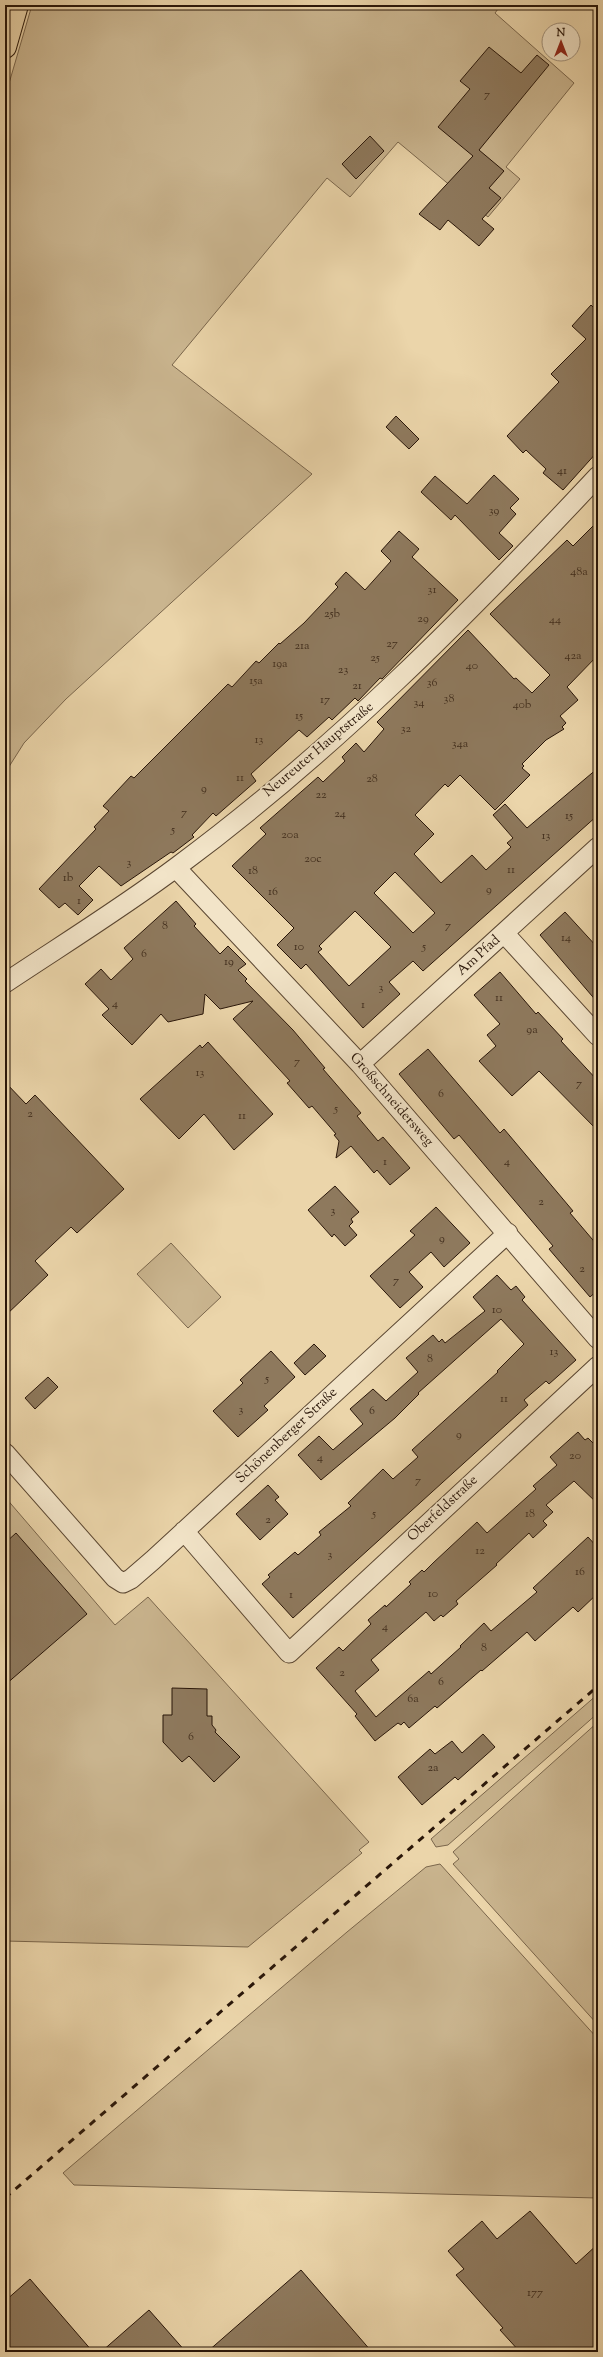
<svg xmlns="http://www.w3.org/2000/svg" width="603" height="2357" font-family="'Sorts Mill Goudy',serif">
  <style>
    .green { fill: #cab58f; stroke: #7a664c }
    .building { fill: #8e795d; stroke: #291609; fill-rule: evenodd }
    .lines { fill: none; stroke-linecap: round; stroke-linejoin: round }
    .minor-casing { stroke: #5a4631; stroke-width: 21 }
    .trunk-casing { stroke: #291609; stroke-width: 24 }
    .minor { stroke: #f2e4c8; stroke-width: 19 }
    .trunk { stroke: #ebd5aa; stroke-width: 22 }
    .rail { stroke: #291609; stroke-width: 3; stroke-dasharray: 7 7; stroke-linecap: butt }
    .labels { text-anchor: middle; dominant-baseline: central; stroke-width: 3.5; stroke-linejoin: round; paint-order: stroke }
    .number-label { font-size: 12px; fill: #422f1e }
    .street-label { font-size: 14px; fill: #291609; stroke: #f2e4c8 }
  </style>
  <rect width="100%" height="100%" fill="#ebd5aa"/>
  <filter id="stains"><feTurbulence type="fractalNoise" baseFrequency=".005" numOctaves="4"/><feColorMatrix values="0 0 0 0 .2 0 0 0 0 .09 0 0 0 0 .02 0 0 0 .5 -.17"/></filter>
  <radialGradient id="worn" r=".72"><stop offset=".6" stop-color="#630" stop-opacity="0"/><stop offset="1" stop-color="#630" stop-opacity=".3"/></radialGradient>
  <path class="green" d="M32 5H501L495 13 574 83 506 167 520 179 488 217 398 142 350 197 327 178 172 365 312 474 66 699 24 743 5 773V97Z
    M171 1243 221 1297 188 1328 137 1274Z
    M5 1497 115 1625 148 1597 369 1842 359 1850 362 1853 248 1947 5 1941Z
    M598 1694V1713L448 1845 436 1847 431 1839Z
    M598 1722V2025L453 1864 459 1859 453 1852Z
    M440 1864 598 2039V2198L74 2185 63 2173 347 1932 426 1867Z"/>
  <path class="building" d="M489 47 521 73 537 55 549 65 479 150 504 171 489 188 501 198 482 219 494 229 479 246 448 220 440 230 419 214 473 156 438 127 470 89 460 81Z
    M370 136 384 151 356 179 342 164Z
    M591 305 598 312V451L563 490 543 473 546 469 526 450 523 453 507 436 559 382 551 374 586 339 572 326Z
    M396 416 419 439 409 449 386 427Z
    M494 475 519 499 510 508 516 514 499 533 513 546 499 560 455 515 451 520 421 492 435 476 467 504Z
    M598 521V655L567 687 578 700 560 716 566 723 562 727 564 729 546 740 522 764 524 766 522 768 530 775 495 810 460 775 448 787 445 784 415 815 434 834 414 854 441 883 472 855 486 870 511 847 507 843 513 838 493 815 505 804 527 828 598 768V815L423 971 413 961 389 982 400 994 363 1028 306 964 301 969 277 945 294 928 232 866 266 834 260 828 318 777 323 782 345 761 342 757 356 743 364 752 384 729 377 722 468 630 514 679 516 678 532 693 550 675 490 614 567 540 573 546ZM395 872 435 913 413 933 374 893ZM355 911 391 947 349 986 318 952 322 949 319 946Z
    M399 531 419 549 412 557 458 600 382 679 380 678 358 701 355 698 332 720 329 717 307 737 299 730 251 774 256 781 216 816 213 813 192 835 194 837 173 853 171 852 121 886 99 866 79 886 93 900 78 915 65 903 59 908 39 889 96 829 94 827 109 811 103 806 131 776 134 778 228 684 232 687 256 661 259 663 279 643 280 644 304 623 338 587 335 584 346 572 365 590 391 561 381 551Z
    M176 901 196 924 194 926 220 954 228 946 246 964 238 970 247 979 245 981 293 1030 325 1068 323 1069 361 1113 357 1116 378 1141 383 1137 410 1168 390 1185 377 1170 374 1173 351 1146 336 1158 339 1141 334 1135 336 1134 312 1106 309 1108 287 1083 290 1081 233 1019 253 1001 220 1009 205 994 203 1014 168 1022 161 1014 132 1045 102 1015 109 1009 85 984 101 969 111 980 133 959 124 948Z
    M565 912 598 948V1003L540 935Z
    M500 972 536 1014 538 1012 563 1039 561 1041 598 1081V1131L539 1071 512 1096 479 1061 496 1046 487 1035 500 1024 474 995Z
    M208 1042 273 1114 234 1150 204 1114 179 1139 140 1099 200 1045 202 1048Z
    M428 1049 500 1133 504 1129 573 1211 570 1213 598 1246V1290L590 1297 549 1249 553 1246 459 1135 454 1139 399 1074Z
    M5 1082 26 1104 35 1095 124 1189 77 1233 71 1227 35 1261 48 1275 5 1316Z
    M335 1186 359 1212 351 1219 353 1222 349 1226 357 1235 345 1246 334 1234 332 1237 308 1210Z
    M436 1207 470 1243 444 1267 431 1252 409 1272 423 1287 400 1308 370 1276 415 1235 410 1231Z
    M497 1275 511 1290 516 1286 525 1297 522 1300 576 1360 549 1384 546 1381 524 1400 528 1405 293 1618 262 1584 270 1577 268 1575 295 1552 298 1555 321 1535 319 1532 351 1506 348 1503 383 1469 393 1479 418 1457 412 1450 498 1372 497 1371 524 1344 501 1319 418 1393 419 1394 395 1418 321 1480 298 1455 319 1436 333 1450 363 1424 350 1409 373 1389 386 1401 418 1372 406 1358 433 1335 439 1342 442 1339 445 1343 485 1311 473 1297Z
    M314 1344 326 1356 305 1375 294 1363Z
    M271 1351 295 1377 264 1406 268 1410 238 1437 213 1411 243 1383 240 1380Z
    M48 1377 58 1387 35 1409 25 1398Z
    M578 1432 585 1440 588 1438 598 1448V1504L574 1481 546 1505 553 1512 543 1521 547 1525 533 1538 529 1533 496 1564 497 1565 456 1601 458 1604 443 1617 441 1615 434 1621 426 1612 371 1660 379 1670 355 1691 376 1717 429 1671 431 1674 461 1647 460 1646 484 1623 491 1631 537 1592 533 1588 588 1537 598 1548V1593L578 1612 573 1607 535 1641 527 1632 482 1671 481 1670 437 1708 435 1706 409 1728 404 1722 401 1725 398 1723 375 1741 355 1716 357 1714 316 1668 339 1647 343 1651 371 1624 368 1620 385 1605 386 1607 411 1584 409 1582 422 1570 424 1572 433 1563 477 1522 487 1533 536 1489 533 1486 557 1465 550 1457Z
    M268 1485 279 1497 275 1500 288 1514 260 1540 236 1514Z
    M16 1533 87 1614 5 1685V1543Z
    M172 1688 207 1689V1716H212V1725L216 1730 215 1732 240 1757 214 1782 189 1756 182 1762 163 1742V1715H172Z
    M483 1734 495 1747 458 1780 455 1777 422 1805 398 1777 430 1749 435 1754 452 1741 462 1753Z
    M530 2211 576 2264 598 2244V2352H520L500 2330 503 2328 456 2275 464 2269 448 2251 482 2221 497 2239Z
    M301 2270 372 2352H207Z
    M30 2279 93 2352H5V2301Z
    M149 2310 186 2352H101Z"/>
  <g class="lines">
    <g class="minor-casing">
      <path id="minor" d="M176 868 360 1064 598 1339
        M504 933 598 1036
        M5 983C62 945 122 908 178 866 332 752 467 616 598 476
        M360 1064 598 847
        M5 1453 115 1578 123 1583 131 1579 153 1560 508 1233
        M184 1531 289 1653 598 1366"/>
    </g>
    <g class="trunk-casing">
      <path id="trunk" d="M5 47 17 5"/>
    </g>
    <use href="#minor" class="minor"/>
    <use href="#trunk" class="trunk"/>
    <path class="rail" d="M5 2198 598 1686"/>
  </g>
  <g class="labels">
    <g class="number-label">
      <text x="487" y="95">7</text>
      <text x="562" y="471">41</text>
      <text x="494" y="511">39</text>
      <text x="579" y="572">48a</text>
      <text x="432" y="590">31</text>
      <text x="332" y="614">25b</text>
      <text x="423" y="619">29</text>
      <text x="555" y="620">44</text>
      <text x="392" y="644">27</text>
      <text x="302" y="646">21a</text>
      <text x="573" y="656">42a</text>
      <text x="375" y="658">25</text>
      <text x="280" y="664">19a</text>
      <text x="472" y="666">40</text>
      <text x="343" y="670">23</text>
      <text x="256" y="681">15a</text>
      <text x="432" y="683">36</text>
      <text x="357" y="686">21</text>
      <text x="449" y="699">38</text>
      <text x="325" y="700">17</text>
      <text x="419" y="703">34</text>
      <text x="522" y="705">40b</text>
      <text x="299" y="716">15</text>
      <text x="406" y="729">32</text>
      <text x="259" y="740">13</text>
      <text x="460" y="744">34a</text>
      <text x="240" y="778">11</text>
      <text x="372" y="779">28</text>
      <text x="204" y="789">9</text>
      <text x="321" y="795">22</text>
      <text x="184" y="813">7</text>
      <text x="340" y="814">24</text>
      <text x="569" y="816">15</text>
      <text x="173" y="830">5</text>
      <text x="290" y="835">20a</text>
      <text x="546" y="836">13</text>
      <text x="313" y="859">20c</text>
      <text x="129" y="863">3</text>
      <text x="511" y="870">11</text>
      <text x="253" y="871">18</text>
      <text x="68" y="878">1b</text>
      <text x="489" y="890">9</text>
      <text x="273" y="892">16</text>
      <text x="79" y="901">1</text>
      <text x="165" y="926">8</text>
      <text x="448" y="926">7</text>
      <text x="566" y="938">14</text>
      <text x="299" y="947">10</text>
      <text x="424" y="947">5</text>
      <text x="144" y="954">6</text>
      <text x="229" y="962">19</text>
      <text x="381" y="988">3</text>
      <text x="499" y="998">11</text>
      <text x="115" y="1004">4</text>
      <text x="363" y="1005">1</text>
      <text x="532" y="1030">9a</text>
      <text x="297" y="1062">7</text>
      <text x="200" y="1073">13</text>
      <text x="579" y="1084">7</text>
      <text x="441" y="1094">6</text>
      <text x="336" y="1109">5</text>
      <text x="30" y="1114">2</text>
      <text x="242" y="1116">11</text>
      <text x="385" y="1162">1</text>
      <text x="507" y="1162">4</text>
      <text x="541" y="1202">2</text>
      <text x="333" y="1211">3</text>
      <text x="442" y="1239">9</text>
      <text x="582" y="1269">2</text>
      <text x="396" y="1281">7</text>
      <text x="497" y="1310">10</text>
      <text x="554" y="1352">13</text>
      <text x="430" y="1359">8</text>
      <text x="267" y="1379">5</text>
      <text x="504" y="1399">11</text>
      <text x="241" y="1410">3</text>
      <text x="372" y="1411">6</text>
      <text x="459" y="1435">9</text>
      <text x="575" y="1456">20</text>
      <text x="320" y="1458">4</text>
      <text x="418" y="1481">7</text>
      <text x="374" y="1514">5</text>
      <text x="530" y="1514">18</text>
      <text x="268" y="1520">2</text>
      <text x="480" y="1551">12</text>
      <text x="330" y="1555">3</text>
      <text x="580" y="1572">16</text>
      <text x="433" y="1594">10</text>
      <text x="291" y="1595">1</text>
      <text x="385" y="1627">4</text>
      <text x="484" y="1648">8</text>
      <text x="342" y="1673">2</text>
      <text x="441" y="1682">6</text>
      <text x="413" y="1699">6a</text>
      <text x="191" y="1737">6</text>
      <text x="433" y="1768">2a</text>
      <text x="535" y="2293">177</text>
    </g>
    <g class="street-label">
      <text transform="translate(319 750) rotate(-40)">Neureuter Hauptstraße</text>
      <text transform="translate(479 956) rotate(-42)">Am Pfad</text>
      <text transform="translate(391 1100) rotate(49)">Großschneidersweg</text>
      <text transform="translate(287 1436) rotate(-43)">Schönenberger Straße</text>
      <text transform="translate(443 1509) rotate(-43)">Oberfeldstraße</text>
    </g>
  </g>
  <rect width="603" height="2357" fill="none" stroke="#ebd5aa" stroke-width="20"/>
  <rect x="6" y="6" width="591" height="2345" fill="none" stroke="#291609" stroke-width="2"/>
  <rect x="10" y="10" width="583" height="2337" fill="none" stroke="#291609"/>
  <g transform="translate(561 42)"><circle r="19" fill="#f2e4c8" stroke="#a2927c"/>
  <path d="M0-3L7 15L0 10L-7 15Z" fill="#8f2418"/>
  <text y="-6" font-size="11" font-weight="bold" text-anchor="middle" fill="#291609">N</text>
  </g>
  <rect width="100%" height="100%" filter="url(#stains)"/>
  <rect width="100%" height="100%" fill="url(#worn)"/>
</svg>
